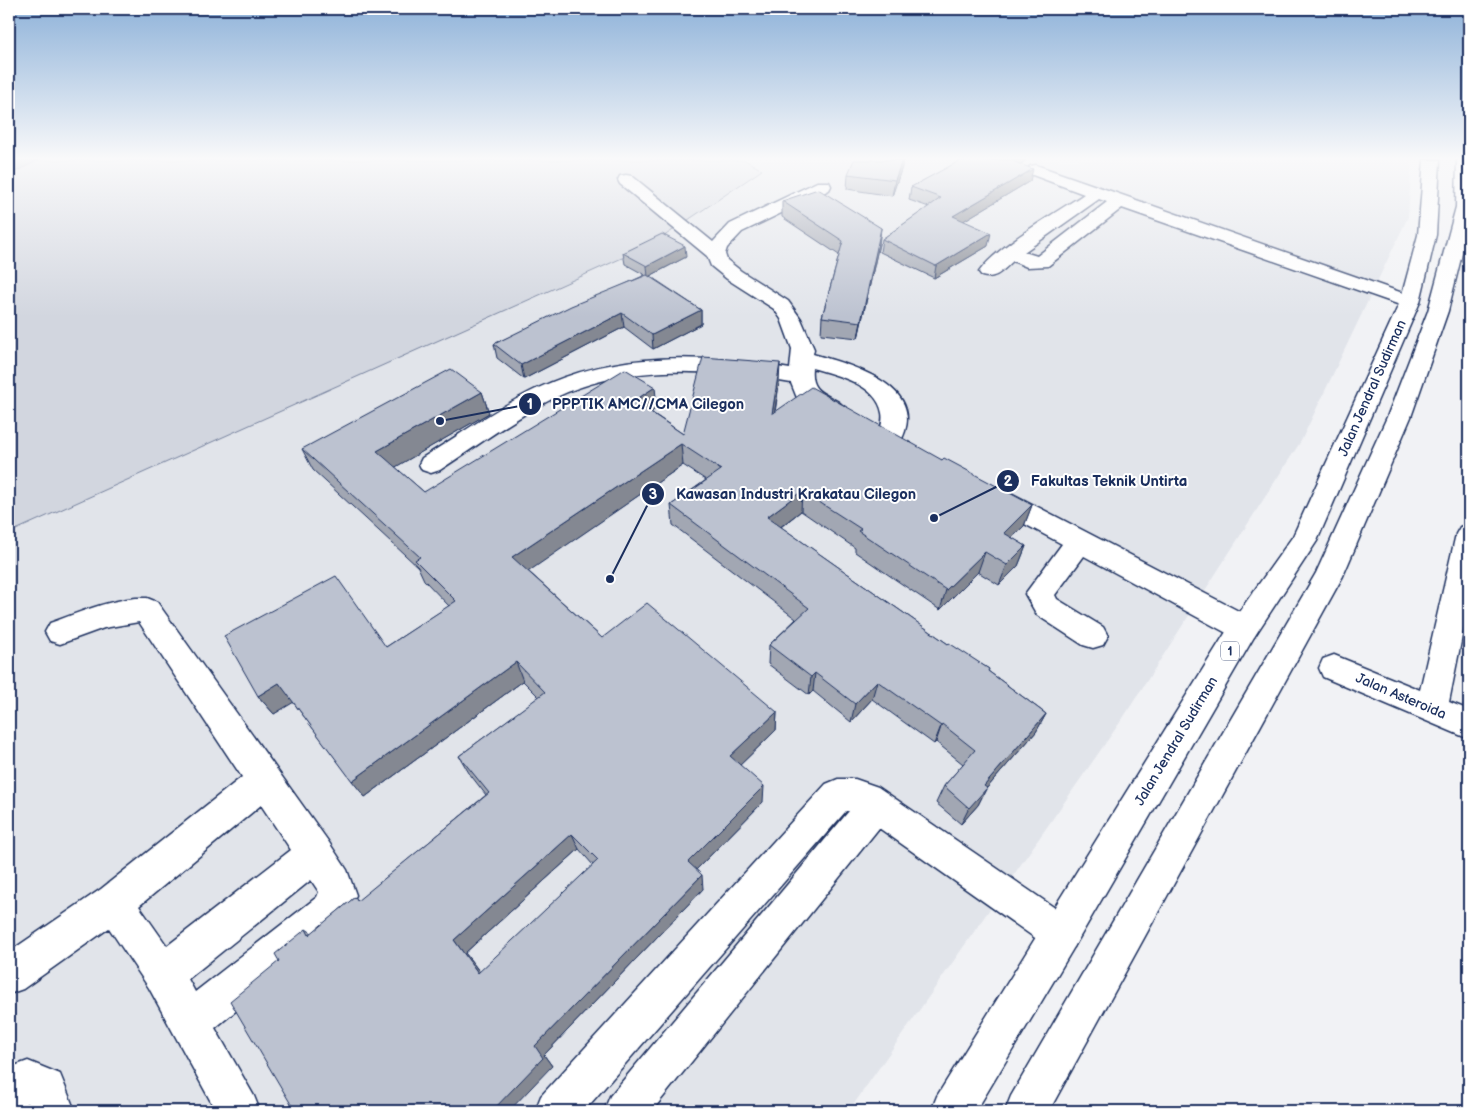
<svg xmlns="http://www.w3.org/2000/svg" width="1478" height="1120" font-family="'Balsamiq Sans',sans-serif">
  <style>
    .built { fill: #e1e4ea }
    .green { fill: #d2d6df; stroke: #76829e }
    .water { fill: #a8b0c2; stroke: #707c9a }
    .lines { fill: none; stroke-linecap: round; stroke-linejoin: round }
    .minor-casing { stroke: #1b2f5e; stroke-width: 3 }
    .highway-casing { stroke: #1b2f5e; stroke-width: 3 }
    .minor { fill: #fff; fill-rule: evenodd }
    .highway { fill: #fff; fill-rule: evenodd }
    .wall { fill: #a2a7b3; stroke: #1b2f5e; fill-rule: evenodd }
    .shaded-wall { fill: #848892; stroke: #1b2f5e }
    .building { fill: #bcc2d0; stroke: #1b2f5e; fill-rule: evenodd }
    .labels { text-anchor: middle; dominant-baseline: central; stroke-width: 4; stroke-linejoin: round; paint-order: stroke }
    .shield { fill: #fff; stroke: #5f6d8e; stroke-width: 1 }
    .shield-label { font-size: 12px; font-weight: bold; fill: #1b2f5e }
    .street-label { font-size: 14px; fill: #1b2f5e; stroke: #fff }
    .leader { fill: none; stroke: #1b2f5e; stroke-width: 2 }
    .callout-dot { fill: #1b2f5e; stroke: #fff; stroke-width: 2 }
    .mark-label { font-size: 15px; text-anchor: middle; font-weight: bold; fill: #fff }
    .callout-label { font-size: 15px; text-anchor: middle; font-weight: bold; fill: #1b2f5e; stroke: #fff; stroke-width: 4; stroke-linejoin: round; paint-order: stroke }
  </style>
  <rect width="100%" height="100%" fill="#f1f2f5"/>
  <filter id="ink" filterUnits="userSpaceOnUse"><feTurbulence type="fractalNoise" baseFrequency=".02" numOctaves="2"/><feDisplacementMap in="SourceGraphic" scale="10" xChannelSelector="R" yChannelSelector="G"/><feConvolveMatrix kernelMatrix="1 2 1 2 8 2 1 2 1" color-interpolation-filters="sRGB"/></filter>
  <g filter="url(#ink)">
    <path class="built" d="M9 160H1412L1408 217 1301 441 1123 718 849 1111H9Z"/>
    <path class="green" d="M9 160H745L762 170 651 245 9 533Z"/>
    <path class="water" d="M9 160H39L9 175Z"/>
    <g class="lines">
      <g class="minor-casing">
        <path id="minor" d="M1036 165 1417 298 1420 302 1417 306 1410 308 1403 306 1122 208 1048 266 1027 267 1013 261C1003 270 996 280 982 276L979 272C997 246 1056 213 1084 194L1030 174 1028 170 1030 166ZM1099 199 1107 202 1037 256 1024 252Z
          M626 175 632 176 713 242 730 224 817 182H829L831 186 829 190 742 232 727 248 725 254 727 260 741 271 788 301 801 319 814 349 813 354C853 366 934 387 898 446L889 448 880 446 877 440C879 432 884 422 882 413 877 384 836 375 812 368 809 400 835 391 848 412L844 417 836 420 828 417 797 398 791 383C710 369 628 362 552 399 513 419 477 446 440 470L431 473 422 470 419 464 422 458C460 435 496 408 536 389 619 350 702 354 790 369L792 349 781 319 774 309 727 279 711 266 707 256 620 184 618 180 620 176Z
          M996 488 1005 490 1254 619 1259 628 1254 637 1244 640 1234 637 1084 556 1055 595 1057 599 1103 627 1108 636 1103 645 1093 648 1083 645 1037 615 1025 594 1062 544 987 504 983 497 987 490Z
          M1469 524V601L1449 702 1469 710V739L1323 677 1319 668 1323 659 1334 655 1420 690 1456 534 1460 527Z
          M136 598H147L157 602 328 841 347 870 356 895 343 923 215 1028 254 1096 260 1111H216L149 988 109 928 23 989 9 994V952L101 889 242 777 139 622 104 628 60 644 50 641 45 632 50 623C78 613 105 601 136 598ZM261 805 291 850 167 946 139 906ZM311 880 319 892 317 897 195 992 188 979Z
          M838 779H855L878 787 1074 921 1080 934 1074 947 1061 953 1048 947 879 828 652 1111H604L610 1096 849 811H846L584 1111H535L541 1096 826 784Z
          M28 1061 60 1074 75 1111H33L28 1103 9 1110V1068Z"/>
      </g>
      <g class="highway-casing">
        <path id="highway" d="M1424 160H1440L1436 235 1420 302 1317 541 1254 637 1074 947 976 1111H931L937 1096 1234 619 1293 536 1400 302 1418 235Z
          M1457 160H1469V225L1448 311 1411 417 1343 576 1049 1111H1005L1011 1096 1316 573 1387 417 1428 311 1456 207Z"/>
      </g>
      <use href="#minor" class="minor"/>
      <use href="#highway" class="highway"/>
    </g>
    <path class="wall" d="M1025 161 1021 164 1030 181 963 221 988 246 934 278 880 252 882 239 929 207 909 200 911 187Z
      M902 167 892 196 847 189 848 174Z
      M782 201 881 228 879 244 858 338 821 334 822 317 839 255 782 217Z
      M623 253 686 257 650 276 701 310V324L653 349 624 327 524 379 497 358 494 344 645 275 625 264Z
      M779 384 775 413 942 460 1032 505 1024 526 1012 538 1026 546 1018 566 999 585 978 572 940 610 855 552V548L801 511 781 527 948 644 989 669 988 671 1046 714 1036 732 986 789 978 805 961 824 936 803 944 786 963 764 936 742 934 744 872 699 851 722 813 691 809 695 768 664 769 645 796 619 673 525 671 505 706 480 683 465 528 571 602 638 777 712 776 730 740 765 763 802 696 870 703 889 544 1055 552 1066 279 961 306 929 312 933 355 897 358 901 486 795 469 773 459 756 539 697 523 681 365 797 293 702 274 714 258 696 386 647 449 606 424 580 418 567 313 470 302 449 482 392 489 413 395 467 424 492 657 408 651 412 683 434ZM579 849 593 865 480 972 465 953Z"/>
    <path class="shaded-wall" d="M902 160H903L902 167 892 196 895 180Z
      M1013 160H1026L1009 173 1012 161Z
      M1033 169 1030 181 950 229 953 216Z
      M881 228 879 244 858 338 861 322Z
      M991 233 988 246 934 278 936 266Z
      M685 246 686 257 648 277 647 266Z
      M701 310V324L653 349 652 335Z
      M622 313 624 327 524 379 521 365Z
      M780 363 779 384 771 435 772 414Z
      M655 387 657 408 637 422 634 401Z
      M482 392 489 413 387 472 377 451Z
      M681 444 683 465 519 578 512 557Z
      M802 491 801 511 766 538 767 517Z
      M1032 505 1024 526 996 553 1004 533Z
      M1026 546 1018 566 999 585 1007 565Z
      M985 552 978 572 940 610 946 590Z
      M516 662 523 681 365 797 352 781Z
      M815 673 813 691 809 695 811 677Z
      M877 681 872 699 851 722 855 704Z
      M279 683 294 702 274 714 258 696Z
      M777 712 776 730 731 774 730 756Z
      M1046 714 1036 732 986 789 978 805 961 824 969 808 984 786Z
      M942 724 936 742 934 744 941 726Z
      M764 786 763 802 690 876 688 862Z
      M572 834 579 849 465 953 489 984 478 973 454 940Z
      M702 875 703 889 544 1055 552 1066 509 1111H492L535 1046Z"/>
    <path class="building" d="M854 160H902L895 180 848 174Z
      M961 160H1013L1012 161 1033 169 953 216 991 233 936 266 882 239 941 198 911 187Z
      M818 189 881 228 861 322 822 317 843 241 782 201Z
      M662 234 685 246 647 266 623 253Z
      M647 275 701 310 652 335 622 313 521 365 494 344 571 306Z
      M703 357 780 363 772 414 811 387 942 460 944 458 1032 505 1004 533 1026 546 1007 565 985 552 946 590 858 531 861 529 802 491 767 517 948 644 949 643 989 669 988 671 1046 714 984 786 987 788 969 808 944 786 975 750 942 724 941 726 877 681 855 704 815 673 811 677 769 645 809 608 671 505 721 470 681 444 512 557 602 638 647 603 777 712 730 756 764 786 688 862 702 875 535 1046 543 1058 492 1111H295L230 1001 279 961 275 954 306 929 309 935 355 897 357 901 489 793 459 756 545 692 516 662 352 781 279 683 258 696 224 636 336 576 386 647 456 601 415 560 420 557 302 449 451 369 482 392 377 451 424 492 625 369 655 387 634 401 683 434ZM572 834 598 860 478 973 454 940Z"/>
  </g>
  <linearGradient id="sky" x2="0" y2="1"><stop stop-color="#8eb2d9"/><stop offset="0.5" stop-color="#f9f9fa"/><stop offset="1" stop-color="#f9f9fa" stop-opacity="0"/></linearGradient>
  <rect width="1478" height="317" fill="url(#sky)"/>
  <g class="labels">
    <rect class="shield" x="1221" y="641.5" width="18" height="19" rx="4"/>
    <g class="shield-label">
      <text x="1230" y="651">1</text>
    </g>
    <g class="street-label">
      <text transform="translate(1372 388) rotate(-66)">Jalan Jendral Sudirman</text>
      <text transform="translate(1401 696) rotate(23)">Jalan Asteroida</text>
      <text transform="translate(1176 741) rotate(-59)">Jalan Jendral Sudirman</text>
    </g>
  </g>
  <path class="leader" d="M440 421L530 404M934 518L1008 481M610 579L653 494"/>
  <g class="callout-dot">
    <circle cx="440" cy="421" r="5"/>
    <circle cx="934" cy="518" r="5"/>
    <circle cx="610" cy="579" r="5"/>
    <circle cx="530" cy="404" r="12"/>
    <circle cx="1008" cy="481" r="12"/>
    <circle cx="653" cy="494" r="12"/>
  </g>
  <g class="mark-label">
    <text x="530" y="409">1</text>
    <text x="1008" y="486">2</text>
    <text x="653" y="499">3</text>
  </g>
  <g class="callout-label">
    <text x="648" y="409">PPPTIK AMC//CMA Cilegon</text>
    <text x="1109" y="486">Fakultas Teknik Untirta</text>
    <text x="796" y="499">Kawasan Industri Krakatau Cilegon</text>
  </g>
  <rect width="1478" height="1120" fill="none" stroke="#fff" stroke-width="30"/>
  <rect x="15" y="15" width="1448" height="1090" fill="none" stroke="#1b2f5e" stroke-width="2" filter="url(#ink)"/>
</svg>
